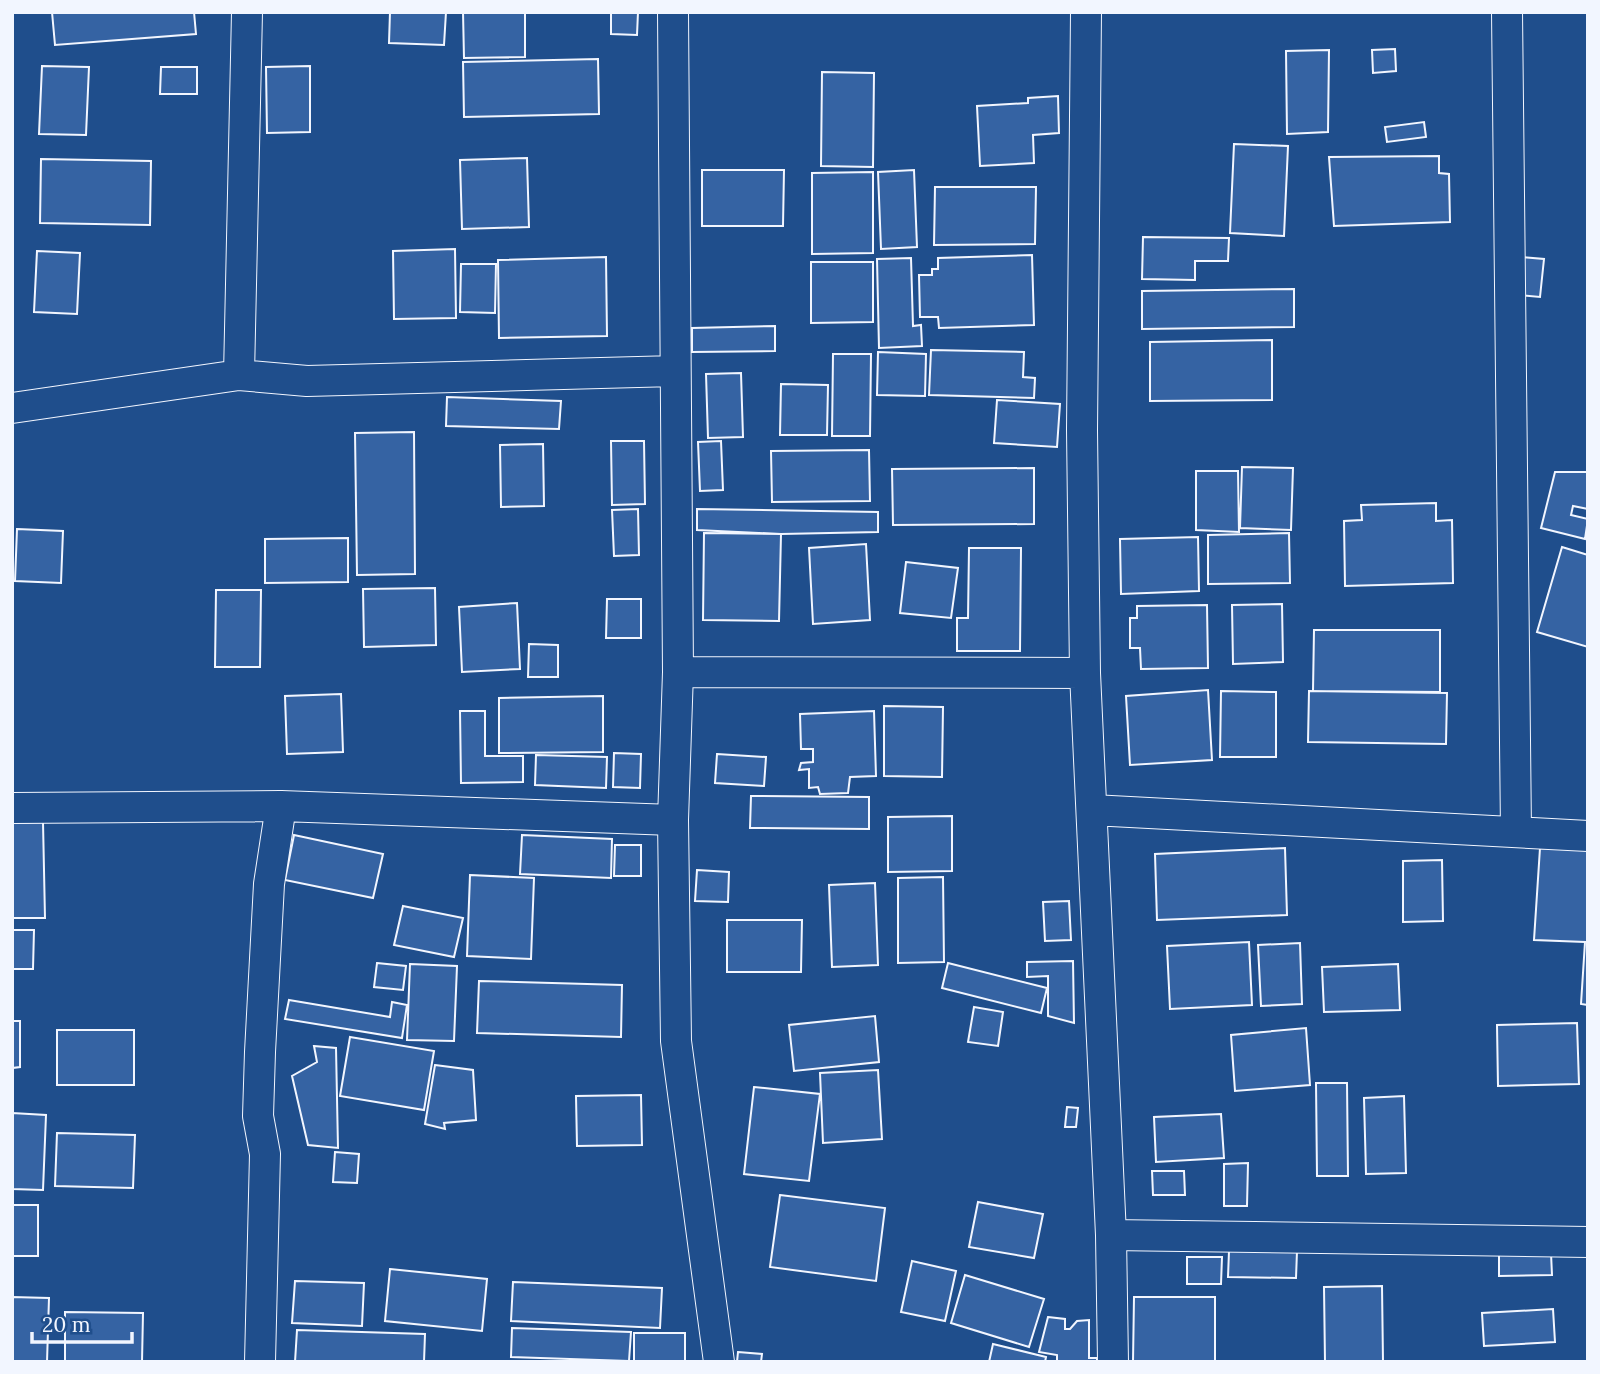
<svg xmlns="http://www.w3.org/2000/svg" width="1600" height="1374" font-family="Lora,serif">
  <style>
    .building { fill: #3563a3; stroke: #f2f6ff; stroke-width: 2 }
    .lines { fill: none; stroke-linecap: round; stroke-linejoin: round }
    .street-casing { stroke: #f2f6ff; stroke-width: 32 }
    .street { stroke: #1f4e8c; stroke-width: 30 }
  </style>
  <rect width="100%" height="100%" fill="#1f4e8c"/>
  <path class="building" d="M52 12H194L196 34 55 45Z
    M390 12H446L444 45 389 43Z
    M463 12H525V57L464 58Z
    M611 12H638L637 35 611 34Z
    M1395 49 1396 71 1373 73 1372 50Z
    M1329 50 1328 132 1287 134 1286 51Z
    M598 59 599 114 464 117 463 62Z
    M42 66 89 67 86 135 39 134Z
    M310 66V132L267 133 266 67Z
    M161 67H197V94H160Z
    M822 72 874 73 873 167 821 166Z
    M1058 96 1059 133 1033 135 1034 163 980 166 977 106 1028 103V98Z
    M1424 122 1426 137 1387 142 1385 127Z
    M1234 144 1288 146 1284 236 1230 233Z
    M1439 156V173L1449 174 1450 222 1334 226 1329 157Z
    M527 158 529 227 462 229 460 160Z
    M41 159 151 161 150 225 40 223Z
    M702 170H784L783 226H702Z
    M914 170 917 247 881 249 878 172Z
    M873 172V253L812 254V173Z
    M935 187H1036L1035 244 934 245Z
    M1143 237 1229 238 1228 261H1195V280L1142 279Z
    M455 249 456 318 394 319 393 251Z
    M37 251 80 253 77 314 34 312Z
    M1032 255 1034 325 939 328 938 317H920L919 275H932V269H938V258Z
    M606 257 607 336 499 338 498 260Z
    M1520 257 1544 259 1540 297 1517 295Z
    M911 258 913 326 921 325 922 346 879 348 877 259Z
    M811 262H873V322L811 323Z
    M461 264H496L495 313 460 312Z
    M1294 289V327L1142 329V291Z
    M775 326V351L692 352V328Z
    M1272 340V400L1150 401V342Z
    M931 350 1024 352 1023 377 1035 378 1034 398 929 395Z
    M878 352 926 354 925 396 877 395Z
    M833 354H871L870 436H832Z
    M741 373 743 437 708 438 706 374Z
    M781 384 828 385 827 435H780Z
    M447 397 561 401 559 429 446 426Z
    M997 400 1060 404 1057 447 994 443Z
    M414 432 415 574 357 575 355 433Z
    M611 441H644L645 504 612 505Z
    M721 441 723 490 700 491 698 442Z
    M543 444 544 506 501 507 500 445Z
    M869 450 870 501 772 502 771 451Z
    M1242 467 1293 468 1291 530 1240 528Z
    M1034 468V524L893 525 892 469Z
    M1196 471H1238L1239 532 1196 530Z
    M1555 472H1588V509L1573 506 1571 515 1588 519 1585 539 1541 528Z
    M1436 503V521L1452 520 1453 583 1345 586 1344 521 1362 520 1361 505Z
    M638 509 639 555 614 556 612 510Z
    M697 509 878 512V532L781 534 697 530Z
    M17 529 63 531 61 583 15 581Z
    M704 533 781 534 779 621 703 620Z
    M1289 533 1290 583 1208 584V535Z
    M1198 537 1199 591 1121 594 1120 539Z
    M348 538V582L265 583V539Z
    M866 544 870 620 813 624 809 548Z
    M1562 547 1588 555V647L1537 632Z
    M969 548H1021L1020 651H957V618H968Z
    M906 562 958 568 951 618 900 613Z
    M435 588 436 645 364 647 363 589Z
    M216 590H261L260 667H215Z
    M607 599H641V638H606Z
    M517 603 520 669 462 672 459 607Z
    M1282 604 1283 662 1233 664 1232 605Z
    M1207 605 1208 668 1141 669 1140 648H1130V618H1137V606Z
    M1314 630H1440V692L1313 691Z
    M529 644 558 645V677H528Z
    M1208 690 1212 760 1130 765 1126 696Z
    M1221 691 1276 692V757H1220Z
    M1309 691 1447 693 1446 744 1308 742Z
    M341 694 343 752 287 754 285 696Z
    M603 696V752L499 753V698Z
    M884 706 943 707 942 777 884 776Z
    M460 711H485V756H523V782L461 783Z
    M874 711 876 776 850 777 848 793 820 794 818 787 809 788V769L799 770 801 763 813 762V749H801L800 714Z
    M614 753 641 754 640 788 613 787Z
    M717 754 766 757 764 786 715 783Z
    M536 755 607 757 606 788 535 785Z
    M751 796 869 797V829L750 828Z
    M952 816V871L888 872V817Z
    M43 822 45 918H12V823Z
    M294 835 383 854 373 898 285 880Z
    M522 835 612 839 611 878 520 874Z
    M615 845H641V876H614Z
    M1285 848 1287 915 1157 920 1155 854Z
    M1540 848 1588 850V1005L1581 1004 1585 942 1534 940Z
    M1442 860 1443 921 1403 922V861Z
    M697 870 729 872 728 902 695 901Z
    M470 875 534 878 531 959 467 956Z
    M943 877 944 962 898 963V878Z
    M875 883 878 965 832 967 829 885Z
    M1069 901 1071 940 1045 941 1043 902Z
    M403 906 463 918 454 957 394 945Z
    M727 920H802L801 972H727Z
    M12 930H34L33 969H12Z
    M1249 942 1252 1005 1170 1009 1167 946Z
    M1300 943 1302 1004 1261 1006 1258 945Z
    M1073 961 1074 1023 1048 1016V976L1027 977V962Z
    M377 963 406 966 403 990 374 987Z
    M948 963 1047 988 1041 1013 942 988Z
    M410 964 457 966 454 1041 407 1040Z
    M1398 964 1400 1010 1324 1012 1322 967Z
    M479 981 622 985 621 1037 477 1033Z
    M289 1000 390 1017 392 1002 407 1005 402 1038 285 1019Z
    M974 1007 1003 1012 998 1046 968 1042Z
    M875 1016 879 1062 794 1071 789 1025Z
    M12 1021H20V1067L12 1068Z
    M1577 1023 1579 1084 1498 1086 1497 1025Z
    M1306 1028 1310 1085 1235 1091 1231 1035Z
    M57 1030H134V1085H57Z
    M350 1037 434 1051 424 1110 340 1096Z
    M314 1046 336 1048 338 1148 308 1145 292 1076 317 1062Z
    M435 1065 473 1070 476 1120 444 1123 445 1129 425 1124Z
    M878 1070 882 1139 823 1143 820 1073Z
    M1316 1083H1347L1348 1176H1317Z
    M754 1087 820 1094 809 1181 744 1174Z
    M641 1095 642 1145 577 1146 576 1096Z
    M1404 1096 1406 1173 1366 1174 1364 1098Z
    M1067 1107 1078 1108 1076 1127H1065Z
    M12 1113 46 1115 43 1190 12 1189Z
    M1221 1114 1224 1158 1156 1162 1154 1117Z
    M57 1133 135 1135 133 1188 55 1186Z
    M335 1152 359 1154 357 1183 333 1182Z
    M1248 1163 1247 1206H1224V1164Z
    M1152 1171H1184L1185 1195H1153Z
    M780 1195 885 1208 876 1281 770 1267Z
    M978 1202 1043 1214 1034 1258 969 1247Z
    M12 1205H38V1256H12Z
    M1229 1251H1297L1296 1278 1228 1277Z
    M1551 1253 1552 1275 1499 1276V1254Z
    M1187 1257H1222L1221 1284H1187Z
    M912 1261 956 1271 945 1321 901 1312Z
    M390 1269 487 1279 482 1331 385 1321Z
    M965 1275 1044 1299 1029 1347 951 1323Z
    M295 1281 364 1283 362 1326 292 1323Z
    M513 1282 662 1288 660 1328 511 1321Z
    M1382 1286 1383 1362H1325L1324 1287Z
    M12 1297 49 1298 47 1362H12Z
    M1134 1297H1215V1362H1133Z
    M1553 1309 1555 1342 1484 1346 1482 1313Z
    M65 1312 143 1313 142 1362H65Z
    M1048 1317 1065 1319V1329H1070L1077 1321 1089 1320V1358H1097V1362H1057V1355L1039 1352Z
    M512 1328 631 1332 629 1361 511 1357Z
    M297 1330 425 1334 424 1362H295Z
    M634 1333H685V1362H634Z
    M993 1344 1046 1357 1045 1362H989Z
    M738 1352 762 1354 761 1362H737Z"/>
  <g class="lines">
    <g class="street-casing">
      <path id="street" d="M673 12 678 672 673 820 676 1041 719 1362
        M1086 12 1082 430 1085 673 1111 1235 1113 1362
        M1507 12 1516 832
        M239 375 247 12
        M12 408 239 375 307 381 675 371
        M678 672 1085 673
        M12 808 281 806 673 820
        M1092 810 1588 836
        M1111 1235 1588 1242
        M260 1362 265 1154 258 1116 260 1052 269 884 281 806"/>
    </g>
    <use href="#street" class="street"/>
  </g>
  <rect width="1600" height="1374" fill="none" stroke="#f2f6ff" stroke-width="28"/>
  <path d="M32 1332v10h100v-10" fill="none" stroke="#f2f6ff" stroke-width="3.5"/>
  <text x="42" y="1332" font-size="21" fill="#f2f6ff" stroke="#1f4e8c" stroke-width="5" paint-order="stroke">20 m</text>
</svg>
